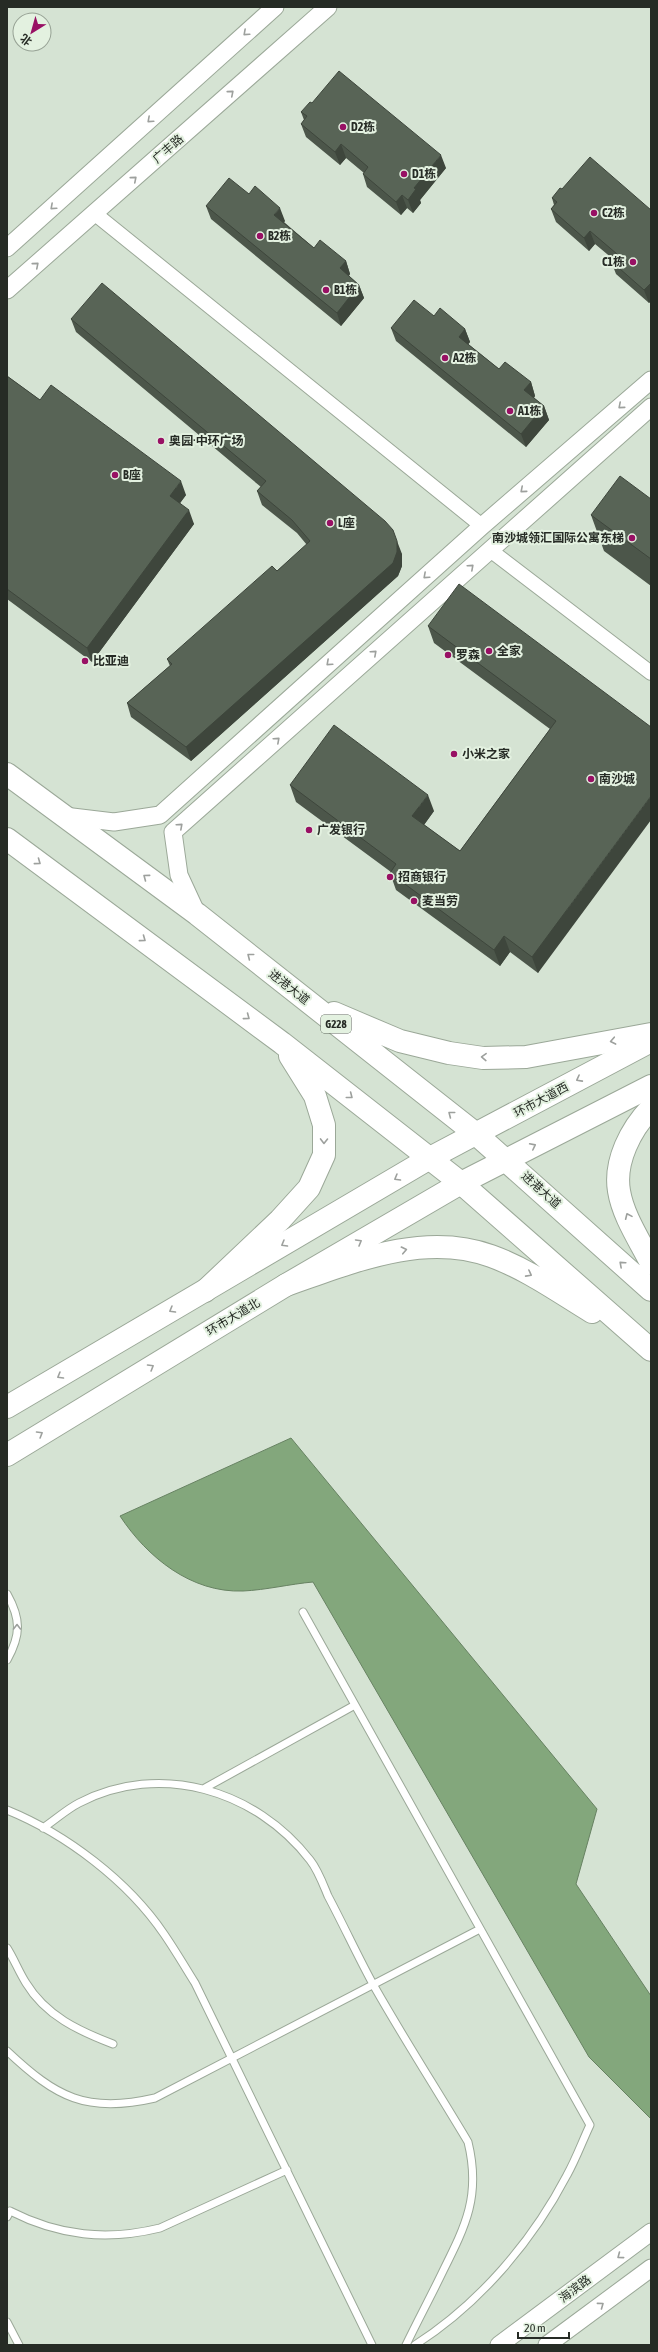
<svg xmlns="http://www.w3.org/2000/svg" width="658" height="2352" font-family="'Asap Condensed','Noto Sans SC',sans-serif">
  <style>
    .water { fill: #83a77c; stroke: #678262 }
    .lines { fill: none; stroke-linecap: round; stroke-linejoin: round }
    .service-casing { stroke: #9ba898; stroke-width: 9 }
    .minor-casing { stroke: #9ba898; stroke-width: 16 }
    .tertiary-casing { stroke: #9ba898; stroke-width: 19 }
    .primary-casing { stroke: #9ba898; stroke-width: 24 }
    .trunk-casing { stroke: #9ba898; stroke-width: 24 }
    .service { stroke: #fff; stroke-width: 7 }
    .minor { stroke: #fff; stroke-width: 14 }
    .tertiary { stroke: #fff; stroke-width: 17 }
    .primary { stroke: #fff; stroke-width: 22 }
    .trunk { stroke: #fff; stroke-width: 22 }
    .wall { fill: #4c564a }
    .shaded-wall { fill: #3e463c }
    .building { fill: #586456; stroke: #3e463c }
    .oneway { stroke: #9da09d }
    .poi-dot { fill: #981064; stroke: #e3f1e0; stroke-width: 1.5 }
    .labels { text-anchor: middle; dominant-baseline: central; stroke-width: 4; stroke-linejoin: round; paint-order: stroke }
    .shield { fill: #e3f1e0; stroke: #5f665d; stroke-width: 1 }
    .shield-label { font-size: 11px; font-weight: bold; fill: #262b25 }
    .poi-label { font-size: 12px; font-weight: bold; fill: #262b25; stroke: #e3f1e0; text-anchor: start }
    .street-label { font-size: 12px; fill: #262b25; stroke: #e3f1e0 }
  </style>
  <rect width="100%" height="100%" fill="#d5e3d3"/>
  <path class="water" d="M291 1438 597 1809 576 1884 651 1996V2119L589 2057 313 1582C290 1584 266 1590 243 1591 191 1593 147 1557 120 1516Z"/>
  <g class="lines">
    <g class="service-casing">
      <path id="service" d="M7 1594C21 1619 21 1635 7 1660
        M303 1612 590 2125C582 2142 576 2159 567 2175 532 2242 479 2304 415 2345
        M205 1788 355 1705
        M7 1810C66 1834 128 1881 164 1934 175 1950 185 1967 195 1983L372 2345
        M43 1828C55 1820 67 1809 79 1803 160 1761 256 1790 310 1860 318 1870 323 1884 328 1896 344 1926 358 1957 374 1986 404 2039 437 2090 468 2142 481 2195 466 2225 443 2271 431 2296 418 2320 406 2345
        M7 1948C14 1959 19 1972 26 1983 46 2016 79 2031 113 2044
        M7 2051C56 2097 86 2114 155 2098L480 1929
        M7 2217 10 2211C59 2236 107 2241 160 2228L287 2170
        M7 2322 19 2345"/>
    </g>
    <g class="minor-casing">
      <path id="minor" d="M94 213 482 526
        M490 550 651 673"/>
    </g>
    <g class="tertiary-casing">
      <path id="tertiary" d="M7 248 275 7
        M7 290 328 7
        M64 816 114 822 160 815 482 526 651 380
        M197 914 179 875 173 832 651 407
        M499 2345 651 2232
        M547 2345 651 2268"/>
    </g>
    <g class="primary-casing">
      <path id="primary" d="M7 1407 430 1158 651 1041
        M7 1455 286 1285 461 1183 651 1086"/>
    </g>
    <g class="trunk-casing">
      <path id="trunk" d="M7 774 197 914 476 1134 651 1290
        M7 839 282 1043 461 1183 651 1350
        M334 1013 400 1041 449 1053 483 1058 526 1057 651 1034
        M651 1108C631 1129 614 1161 619 1191 623 1216 640 1241 651 1263
        M286 1285C350 1263 423 1231 491 1256 527 1269 559 1292 592 1312
        M205 1291 280 1220 309 1188 324 1155V1125L315 1096 290 1056"/>
    </g>
    <use href="#service" class="service"/>
    <use href="#minor" class="minor"/>
    <use href="#tertiary" class="tertiary"/>
    <use href="#primary" class="primary"/>
    <use href="#trunk" class="trunk"/>
  </g>
  <path class="wall" d="M312 103 446 168 420 200 421 203 413 213 407 208 401 215 367 187 363 174 364 173 346 158 340 165 306 137 301 124 304 120 301 112Z
    M562 189 651 210V301L649 303 616 274 611 261 613 259 595 244 589 251 556 222 551 209 554 205 552 198Z
    M249 194 285 221 284 222 314 248 346 261 350 274 349 276 359 285 364 298 341 326 211 219 206 206Z
    M71 319 402 554V566L398 576 191 761 131 717 127 703 170 666 167 659 277 571 307 545 297 533 262 505 257 491 261 487 76 332Z
    M391 328 465 329 470 342 468 344 499 369 531 382 535 396 534 398 544 406 549 420 526 447 396 341Z
    M7 376 40 400 186 495 180 503 194 524 92 662 7 599Z
    M651 499V586L604 551 591 515Z
    M428 626 651 727 538 973 510 952 500 966 396 890 390 873 391 872 296 802 290 785 434 811 424 825 460 851 550 729 434 643Z"/>
  <path class="shaded-wall" d="M341 144 346 158 340 165 335 152Z
    M441 155 446 168 420 200 421 203 413 213 408 200 414 188Z
    M402 195 407 208 401 215 396 202Z
    M280 208 285 221 279 228 274 215Z
    M590 231 595 244 589 251 584 238Z
    M346 261 350 274 344 281 340 268Z
    M651 283V301L649 303 644 290Z
    M359 285 364 298 341 326 337 313Z
    M465 329 470 342 464 350 459 337Z
    M531 382 535 396 529 403 524 390Z
    M544 406 549 420 526 447 521 434Z
    M181 481 186 495 175 510 170 496Z
    M189 510 194 524 92 662 87 648Z
    M397 541 402 554V566L398 576 191 761 186 747Z
    M428 795 434 811 418 833 412 816Z
    M651 796V820L538 973 532 957Z
    M504 936 510 952 500 966 494 950Z"/>
  <path class="building" d="M339 71 441 155 414 188 416 189 408 200 402 195 396 202 363 174 368 167 341 144 335 152 301 124 307 116 301 112 310 102 312 103Z
    M590 157 651 210V283L644 290 611 261 617 254 590 231 584 238 551 209 557 202 552 198 560 188 562 189Z
    M229 178 249 194 255 186 280 208 274 215 314 248 320 240 346 261 340 268 359 285 337 313 206 206Z
    M102 283 385 521 393 530 397 541V552L393 563 186 747 127 703 172 664 167 659 272 566 277 571 310 541 292 520 257 491 266 481 71 319Z
    M414 300 434 316 440 308 465 329 459 337 499 369 505 362 531 382 524 390 544 406 521 434 391 328Z
    M7 376 40 400 51 385 181 481 170 496 189 510 87 648 7 589Z
    M620 476 651 499V559L591 515Z
    M459 584 651 727V796L532 957 504 936 494 950 390 873 396 864 290 785 334 725 428 795 412 816 460 851 556 721 428 626Z"/>
  <defs><path id="oneway-chevron" d="M-2-3.5L2.5 0L-2 3.5" fill="none" stroke-width="1.6" stroke-linecap="round" stroke-linejoin="round"/></defs>
  <g class="oneway">
    <use href="#oneway-chevron" transform="translate(246 33) rotate(138)"/>
    <use href="#oneway-chevron" transform="translate(231 93) rotate(-41)"/>
    <use href="#oneway-chevron" transform="translate(150 120) rotate(138)"/>
    <use href="#oneway-chevron" transform="translate(134 179) rotate(-41)"/>
    <use href="#oneway-chevron" transform="translate(53 207) rotate(138)"/>
    <use href="#oneway-chevron" transform="translate(36 265) rotate(-41)"/>
    <use href="#oneway-chevron" transform="translate(621 406) rotate(139)"/>
    <use href="#oneway-chevron" transform="translate(523 490) rotate(139)"/>
    <use href="#oneway-chevron" transform="translate(471 567) rotate(-42)"/>
    <use href="#oneway-chevron" transform="translate(426 576) rotate(138)"/>
    <use href="#oneway-chevron" transform="translate(374 653) rotate(-42)"/>
    <use href="#oneway-chevron" transform="translate(329 663) rotate(138)"/>
    <use href="#oneway-chevron" transform="translate(277 740) rotate(-42)"/>
    <use href="#oneway-chevron" transform="translate(180 826) rotate(-42)"/>
    <use href="#oneway-chevron" transform="translate(38 862) rotate(36)"/>
    <use href="#oneway-chevron" transform="translate(146 877) rotate(-143)"/>
    <use href="#oneway-chevron" transform="translate(143 939) rotate(36)"/>
    <use href="#oneway-chevron" transform="translate(250 956) rotate(-142)"/>
    <use href="#oneway-chevron" transform="translate(247 1017) rotate(37)"/>
    <use href="#oneway-chevron" transform="translate(613 1041) rotate(169)"/>
    <use href="#oneway-chevron" transform="translate(484 1057) rotate(-178)"/>
    <use href="#oneway-chevron" transform="translate(579 1079) rotate(152)"/>
    <use href="#oneway-chevron" transform="translate(350 1096) rotate(38)"/>
    <use href="#oneway-chevron" transform="translate(451 1114) rotate(-142)"/>
    <use href="#oneway-chevron" transform="translate(324 1141) rotate(91)"/>
    <use href="#oneway-chevron" transform="translate(533 1146) rotate(-27)"/>
    <use href="#oneway-chevron" transform="translate(397 1178) rotate(150)"/>
    <use href="#oneway-chevron" transform="translate(628 1216) rotate(-114)"/>
    <use href="#oneway-chevron" transform="translate(359 1242) rotate(-30)"/>
    <use href="#oneway-chevron" transform="translate(284 1244) rotate(150)"/>
    <use href="#oneway-chevron" transform="translate(404 1250) rotate(-12)"/>
    <use href="#oneway-chevron" transform="translate(622 1264) rotate(-138)"/>
    <use href="#oneway-chevron" transform="translate(529 1274) rotate(28)"/>
    <use href="#oneway-chevron" transform="translate(172 1310) rotate(150)"/>
    <use href="#oneway-chevron" transform="translate(151 1367) rotate(-31)"/>
    <use href="#oneway-chevron" transform="translate(60 1376) rotate(150)"/>
    <use href="#oneway-chevron" transform="translate(40 1434) rotate(-31)"/>
    <use href="#oneway-chevron" transform="translate(17 1627) rotate(-90)"/>
    <use href="#oneway-chevron" transform="translate(620 2256) rotate(143)"/>
    <use href="#oneway-chevron" transform="translate(601 2305) rotate(-36)"/>
  </g>
  <g class="poi-dot">
    <circle cx="343" cy="127" r="4"/>
    <circle cx="404" cy="174" r="4"/>
    <circle cx="594" cy="213" r="4"/>
    <circle cx="260" cy="236" r="4"/>
    <circle cx="633" cy="262" r="4"/>
    <circle cx="326" cy="290" r="4"/>
    <circle cx="445" cy="358" r="4"/>
    <circle cx="510" cy="411" r="4"/>
    <circle cx="161" cy="441" r="4"/>
    <circle cx="115" cy="475" r="4"/>
    <circle cx="330" cy="523" r="4"/>
    <circle cx="632" cy="538" r="4"/>
    <circle cx="489" cy="651" r="4"/>
    <circle cx="448" cy="655" r="4"/>
    <circle cx="85" cy="661" r="4"/>
    <circle cx="454" cy="754" r="4"/>
    <circle cx="591" cy="779" r="4"/>
    <circle cx="309" cy="830" r="4"/>
    <circle cx="390" cy="877" r="4"/>
    <circle cx="414" cy="901" r="4"/>
  </g>
  <g class="labels">
    <rect class="shield" x="321" y="1015" width="30" height="18" rx="3"/>
    <g class="shield-label">
      <text x="336" y="1024">G228</text>
    </g>
    <g class="poi-label">
      <text x="351" y="127">D2栋</text>
      <text x="412" y="174">D1栋</text>
      <text x="602" y="213">C2栋</text>
      <text x="268" y="236">B2栋</text>
      <text x="625" y="262" text-anchor="end">C1栋</text>
      <text x="334" y="290">B1栋</text>
      <text x="453" y="358">A2栋</text>
      <text x="518" y="411">A1栋</text>
      <text x="169" y="441">奥园·中环广场</text>
      <text x="123" y="475">B座</text>
      <text x="338" y="523">L座</text>
      <text x="624" y="538" text-anchor="end">南沙城领汇国际公寓东梯</text>
      <text x="497" y="651">全家</text>
      <text x="456" y="655">罗森</text>
      <text x="93" y="661">比亚迪</text>
      <text x="462" y="754">小米之家</text>
      <text x="599" y="779">南沙城</text>
      <text x="317" y="830">广发银行</text>
      <text x="398" y="877">招商银行</text>
      <text x="422" y="901">麦当劳</text>
    </g>
    <g class="street-label">
      <text transform="translate(168 149) rotate(-41)">广丰路</text>
      <text transform="translate(289 987) rotate(38)">进港大道</text>
      <text transform="translate(541 1100) rotate(-28)">环市大道西</text>
      <text transform="translate(541 1190) rotate(42)">进港大道</text>
      <text transform="translate(233 1317) rotate(-31)">环市大道北</text>
      <text transform="translate(575 2289) rotate(-37)">海滨路</text>
    </g>
  </g>
  <rect width="658" height="2352" fill="none" stroke="#262b25" stroke-width="16"/>
  <g transform="translate(32 32) rotate(217)"><circle r="19" fill="#e3f1e0" stroke="#97a295"/>
  <path d="M0-3L7 15L0 10L-7 15Z" fill="#981064"/>
  <text y="-6" font-size="11" font-weight="bold" text-anchor="middle" fill="#262b25">北</text>
  </g>
  <path d="M518 2332v6h51v-6" fill="none" stroke="#262b25" stroke-width="2"/>
  <text x="524" y="2332" font-size="12" fill="#262b25" stroke="#e3f1e0" stroke-width="3" paint-order="stroke">20 m</text>
</svg>
